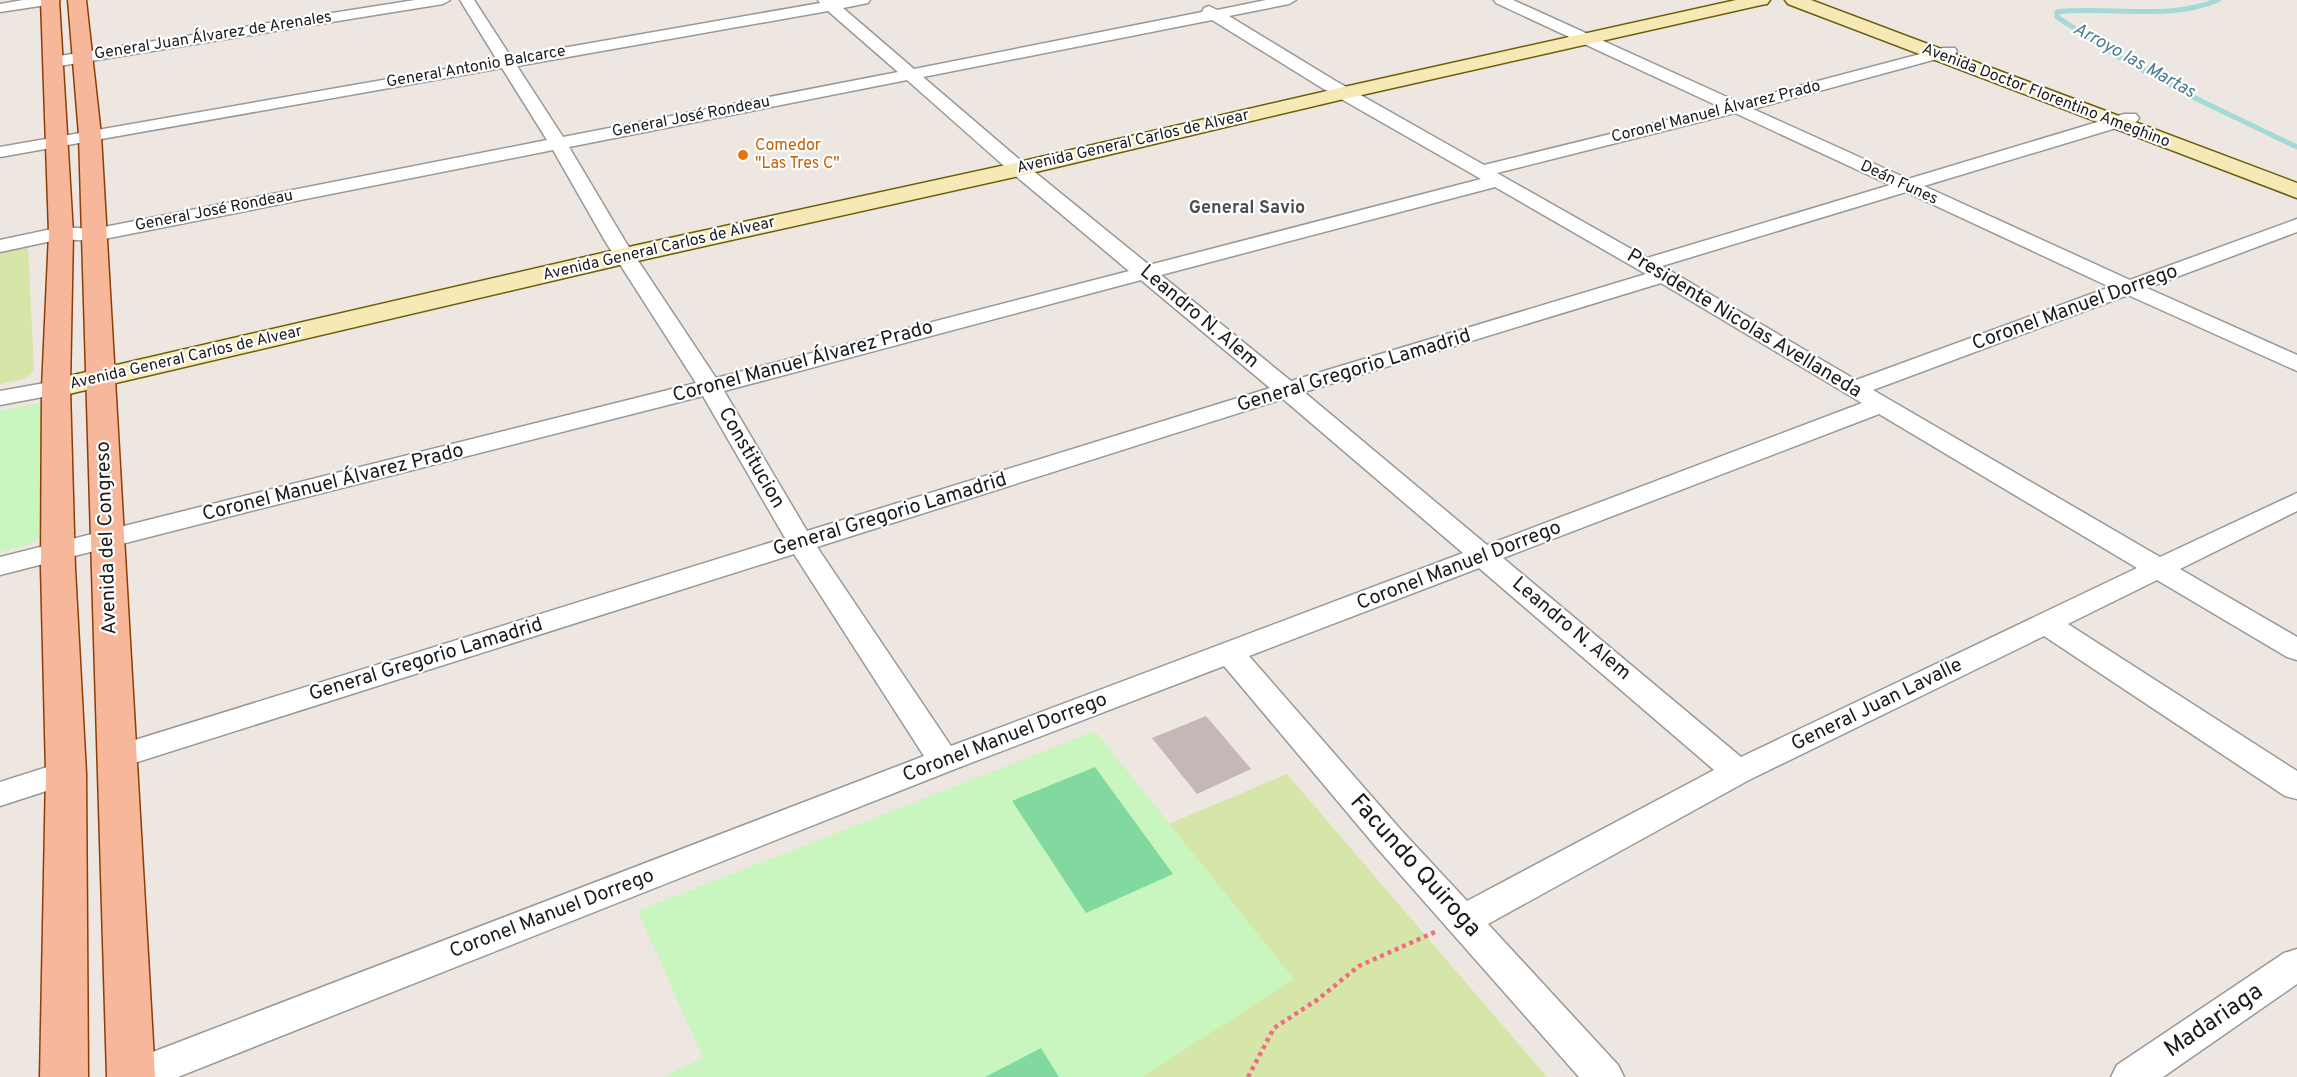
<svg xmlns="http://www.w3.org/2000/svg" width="2297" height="1077" font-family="Overpass,sans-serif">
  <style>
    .grass { fill: #d6e6a8 }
    .park { fill: #c8f6be }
    .pitch { fill: #81d9a0 }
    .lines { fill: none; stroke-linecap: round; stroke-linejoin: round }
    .stream { stroke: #a3d9d7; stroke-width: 5 }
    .building { fill: #c4b7b5 }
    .street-casing { stroke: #989898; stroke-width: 3 }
    .secondary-casing { stroke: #6c5d09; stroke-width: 3 }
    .primary-casing { stroke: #8d3d06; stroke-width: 3 }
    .path { stroke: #f36b81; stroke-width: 4.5; stroke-dasharray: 4 4; stroke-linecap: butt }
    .street { fill: #fff; fill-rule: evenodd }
    .secondary { fill: #f6e9b6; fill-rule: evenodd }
    .primary { fill: #f7b79b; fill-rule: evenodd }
    .food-dot { fill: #e8710a; stroke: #fff; stroke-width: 2 }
    .labels { text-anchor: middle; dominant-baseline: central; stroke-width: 4.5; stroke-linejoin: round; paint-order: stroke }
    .far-street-label { font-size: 16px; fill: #1b1b1b; stroke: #fff }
    .far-food-label { font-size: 16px; fill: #c56008; stroke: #fff; text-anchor: start }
    .far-water-label { font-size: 18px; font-style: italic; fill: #447e90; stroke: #fff }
    .far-neighbourhood-label { font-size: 18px; font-weight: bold; fill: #4e4e4e; stroke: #fff }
    .street-label { font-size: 20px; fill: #1b1b1b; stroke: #fff }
    .near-street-label { font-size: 24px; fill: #1b1b1b; stroke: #fff }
  </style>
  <rect width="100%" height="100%" fill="#ede6e1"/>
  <path class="grass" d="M28 243 34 370 24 379 0 384V245Z
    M1287 774 1547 1077H1142L1293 979 1169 824Z"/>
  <path class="park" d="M39 403 46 405 45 534 30 544 0 552V411Z
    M1095 731 1294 979 1142 1077H662L703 1058 638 911Z"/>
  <path class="pitch" d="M1095 767 1173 874 1086 913 1012 801Z
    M1041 1048 1059 1077H985Z"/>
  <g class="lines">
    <path class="stream" d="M2218 0C2169 21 2109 6 2057 12V17L2115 55 2197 99 2297 147"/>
  </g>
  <path class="building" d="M1206 716 1251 769 1197 794 1152 738Z"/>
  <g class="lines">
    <g class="street-casing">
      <path id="street" d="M23 0H60L53 4 0 12V4Z
        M415 0H450L443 4 53 67 45 62 53 57Z
        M460 0H474L511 57 820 3 818 0H870L868 3 843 8 914 69 1202 12 1204 8 1209 6 1217 10 1266 0H1296L1289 4 1229 16 1334 80 1484 165 1720 107 1496 3 1494 0H1513L1738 102 1943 48H1955L1957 51 1955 54 1753 109 1908 179 2124 114H2136L2139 118 2136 122 1924 186 2130 280 2297 219V232L2147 288 2297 355V371L2128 295 1873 390 2160 557 2297 493V511L2180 569 2297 637V660L2287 657 2157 580 2068 624 2297 771V799L2285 796 2044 636 1749 780 1488 924 1618 1065 1624 1077H1579L1377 848 1224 666 955 769 178 1077H113L119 1065 924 756 794 554 128 765 117 769 106 765 101 757 106 749 785 538 703 396 0 575V557L696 383 605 241 553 150 94 241 61 239 0 252V240L61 227 94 229 547 140 502 68 0 157V147L497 60ZM828 11 898 72 563 137 517 66ZM1212 20 1322 88 1481 179 1149 265 1026 165 923 77ZM907 80 1012 173 1129 271 716 378 625 241 569 147ZM1735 113 1890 185 1647 258 1497 173ZM1495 187 1646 274 1291 381 1161 275ZM1906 192 2110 287 1856 380 1662 266ZM1141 280 1270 388 807 531 724 391ZM1661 283 1862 403 1487 545 1304 392ZM1283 399 1463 553 951 746 817 547ZM1879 414 2137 568 1741 757 1503 558ZM1479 568 1714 770 1467 901 1401 830 1249 656Z
        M56 381 64 383 68 388 64 393 0 405V391Z
        M66 761 77 765 82 773 77 781 0 806V782Z
        M2297 949V984L2163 1077H2111L2117 1065 2284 953Z"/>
    </g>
    <g class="secondary-casing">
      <path id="secondary" d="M1736 0H1770L1767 4 1761 5 1344 99 1019 176 624 264 56 397 46 394 42 388 46 382 56 379 624 248 1019 162 1344 87Z
        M1785 0H1811L2297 183V198L1788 4Z"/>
    </g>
    <g class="primary-casing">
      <path id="primary" d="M41 0H59L73 233 70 388 75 568 86 773 88 1077H40L46 773 41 568 42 388 49 233Z
        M68 0H86L101 135 155 1077H107L79 135Z"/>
    </g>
    <path class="path" d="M1248 1077 1274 1028 1317 1000 1359 966 1435 932"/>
    <use href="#street" class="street"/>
    <use href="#secondary" class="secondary"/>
    <use href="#primary" class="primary"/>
  </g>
  <circle class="food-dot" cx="743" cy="155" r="6"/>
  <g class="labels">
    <g class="far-street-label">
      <text transform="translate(213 36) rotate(-9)">General Juan Álvarez de Arenales</text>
      <text transform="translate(476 67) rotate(-10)">General Antonio Balcarce</text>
      <text transform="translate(2046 96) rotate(21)">Avenida Doctor Florentino Ameghino</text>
      <text transform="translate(1716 112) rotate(-14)">Coronel Manuel Álvarez Prado</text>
      <text transform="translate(691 117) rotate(-11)">General José Rondeau</text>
      <text transform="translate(1133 142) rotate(-13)">Avenida General Carlos de Alvear</text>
      <text transform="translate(1899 183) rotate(25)">Deán Funes</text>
      <text transform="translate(214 211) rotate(-11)">General José Rondeau</text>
      <text transform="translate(659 249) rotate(-13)">Avenida General Carlos de Alvear</text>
      <text transform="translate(186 358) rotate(-13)">Avenida General Carlos de Alvear</text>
    </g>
    <g class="far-food-label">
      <text x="755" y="146">Comedor<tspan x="755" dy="18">"Las Tres C"</tspan></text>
    </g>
    <g class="far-water-label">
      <text transform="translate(2134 61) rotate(29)">Arroyo las Martas</text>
    </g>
    <g class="far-neighbourhood-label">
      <text x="1247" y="208">General Savio</text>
    </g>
    <g class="street-label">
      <text transform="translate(2075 308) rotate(-20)">Coronel Manuel Dorrego</text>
      <text transform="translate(1199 317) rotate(40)">Leandro N. Alem</text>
      <text transform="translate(1744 324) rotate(31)">Presidente Nicolas Avellaneda</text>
      <text transform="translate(803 362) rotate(-15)">Coronel Manuel Álvarez Prado</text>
      <text transform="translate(1354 371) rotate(-17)">General Gregorio Lamadrid</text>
      <text transform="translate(751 458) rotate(60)">Constitucion</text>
      <text transform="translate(333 483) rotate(-14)">Coronel Manuel Álvarez Prado</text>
      <text transform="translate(890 515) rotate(-17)">General Gregorio Lamadrid</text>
      <text transform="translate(107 538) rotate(-92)">Avenida del Congreso</text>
      <text transform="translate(1459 566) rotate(-21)">Coronel Manuel Dorrego</text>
      <text transform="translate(1571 629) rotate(40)">Leandro N. Alem</text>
      <text transform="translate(426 660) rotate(-17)">General Gregorio Lamadrid</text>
      <text transform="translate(1877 705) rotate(-26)">General Juan Lavalle</text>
      <text transform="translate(1005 738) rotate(-21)">Coronel Manuel Dorrego</text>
      <text transform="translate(552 914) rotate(-21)">Coronel Manuel Dorrego</text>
    </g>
    <g class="near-street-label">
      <text transform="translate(1415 866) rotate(48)">Facundo Quiroga</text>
      <text transform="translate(2214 1021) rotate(-34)">Madariaga</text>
    </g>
  </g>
</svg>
